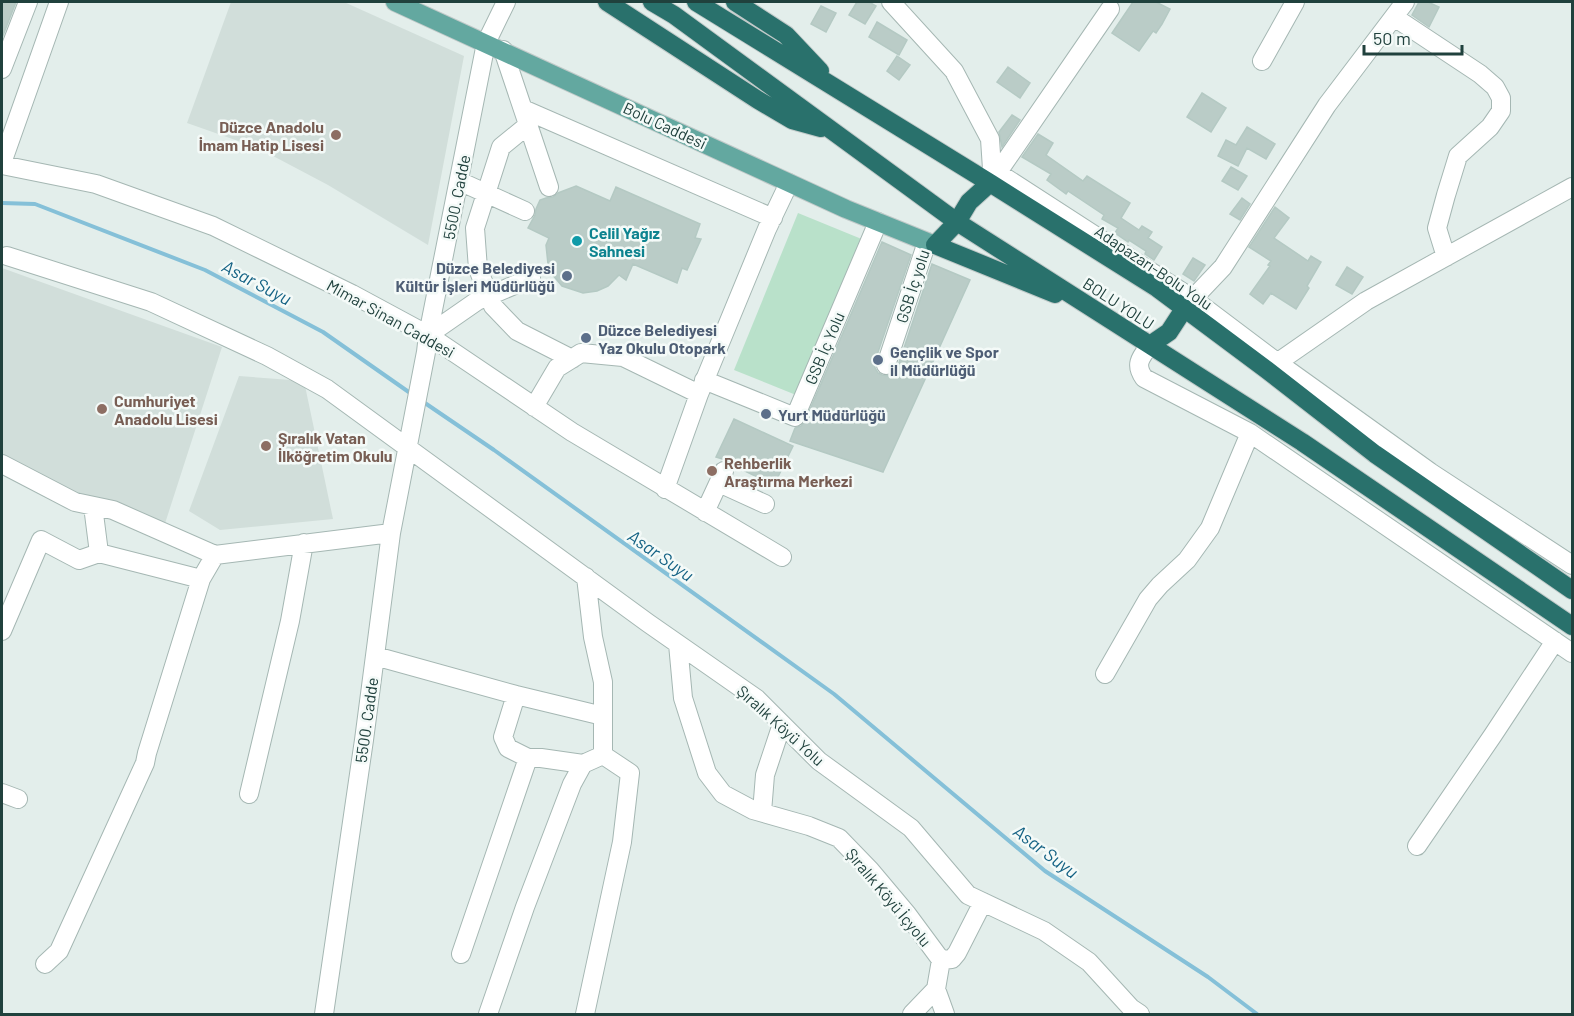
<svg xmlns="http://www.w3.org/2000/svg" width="1574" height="1016" font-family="Barlow,sans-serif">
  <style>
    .built { fill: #d1deda }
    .green { fill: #b9e1ca }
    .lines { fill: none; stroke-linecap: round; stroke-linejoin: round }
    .stream { stroke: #85c0d8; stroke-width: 4 }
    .building { fill: #baccc7; stroke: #b4c9c3; stroke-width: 1.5 }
    .minor-casing { stroke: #a5b7b3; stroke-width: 20 }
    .major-casing { stroke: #c1cac9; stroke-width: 20 }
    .highway-casing { stroke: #c1cac9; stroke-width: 20 }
    .minor { stroke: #fff; stroke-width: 18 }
    .major { stroke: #63a8a0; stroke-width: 18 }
    .highway { stroke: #29716c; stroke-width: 18 }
    .education-dot { fill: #8d6e63; stroke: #f4faf8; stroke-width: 2 }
    .culture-dot { fill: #0f9aa8; stroke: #f4faf8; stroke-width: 2 }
    .service-dot { fill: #5c6f8a; stroke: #f4faf8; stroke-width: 2 }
    .labels { text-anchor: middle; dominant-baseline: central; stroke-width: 5; stroke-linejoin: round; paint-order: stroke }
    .street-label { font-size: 16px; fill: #20413d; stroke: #f4faf8 }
    .education-label { font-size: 16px; font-weight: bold; fill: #785e54; stroke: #f4faf8; text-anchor: start }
    .culture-label { font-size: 16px; font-weight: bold; fill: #0d838f; stroke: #f4faf8; text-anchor: start }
    .service-label { font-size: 16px; font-weight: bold; fill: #4e5e75; stroke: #f4faf8; text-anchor: start }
    .water-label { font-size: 18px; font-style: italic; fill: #146284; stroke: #f4faf8 }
  </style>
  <rect width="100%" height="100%" fill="#e3eeeb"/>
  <path class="built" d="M231 2H344L464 56 428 245 328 185 258 148 187 123Z
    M2 268 222 347 160 539 2 470Z
    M239 376 304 381 333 519 220 530 189 511Z"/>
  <path class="green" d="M798 213 864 240 801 397 734 370Z"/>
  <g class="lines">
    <path class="stream" d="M2 203 35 204 205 270 323 332 413 395
      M422 401 494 450 834 694 1045 871 1208 977 1257 1014"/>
  </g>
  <path class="building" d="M2 2H16L2 38Z
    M857 2H869L876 6 865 24 849 15Z
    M1133 2H1156L1170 9 1162 24 1156 33 1153 31 1139 51 1112 33Z
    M1419 2H1428L1439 7 1429 27 1412 15Z
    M821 6 836 13 826 32 811 24Z
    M877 22 907 40 899 55 869 37Z
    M897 56 910 65 899 80 887 71Z
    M1008 67 1030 83 1020 98 997 82Z
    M1202 93 1226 108 1211 132 1187 117Z
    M1012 115 1020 120 1002 147 999 132Z
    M1247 127 1275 144 1266 159 1247 148 1238 166 1218 156 1226 140 1236 145Z
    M1038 134 1053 143 1046 155 1083 181 1087 176 1130 203 1121 218 1139 230 1142 226 1152 232 1148 238 1162 247 1154 260 1145 254 1146 251 1129 240 1128 242 1115 233 1118 228 1102 219 1104 215 1068 191 1066 194 1047 180 1051 174 1022 157Z
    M1231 167 1247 176 1238 190 1222 181Z
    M576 186 610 201 616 187 700 224 695 238 701 239 687 270 682 268 677 283 633 264 626 280 619 275 608 286 597 291 583 293 562 286 552 274 548 264 546 245 549 238 528 228 535 215 536 209 540 200 546 198 553 197 558 193Z
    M1242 198 1250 204 1240 220 1230 214Z
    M1275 207 1289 218 1274 238 1308 261 1311 256 1321 262 1307 286 1309 288 1296 309 1271 293 1263 304 1250 294 1270 266 1268 265 1271 261 1249 247Z
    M882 242 911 255 875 361V368L878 373 882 375 889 376 894 373 897 369 932 264 970 280 883 472 790 441 795 428 801 426 805 421Z
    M1193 258 1205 265 1194 281 1183 274Z
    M1347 267 1363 277 1352 294 1336 285Z
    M734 419 793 446 774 485 734 466 729 461 716 457Z"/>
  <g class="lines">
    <g class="minor-casing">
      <path id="minor" d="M891 2 954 71 990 139 992 169 991 179
        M1394 17 1480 74 1495 87 1501 98V111L1490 127 1458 156 1446 195 1437 228 1446 257
        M503 50 549 187
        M1262 61 1295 2
        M2 69 28 2
        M523 109 773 218
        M528 125 501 147 475 228 478 269 493 306 517 331 572 359
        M2 163 59 2
        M2 165 96 184 213 226 352 294 428 335 572 432 782 557
        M992 169 1193 299 1278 363 1430 472 1572 565
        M998 172 1110 9
        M459 181 525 211
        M7 256 151 302 267 356 327 389 648 623 757 699 819 761 911 828 968 895 1044 931 1089 962 1131 1008 1140 1014
        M1185 307 1223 267 1327 105 1405 2
        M428 335 477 301 531 278
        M1150 345C1141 357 1134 364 1144 378L1250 433 1572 653
        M886 365 927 242
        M1268 369 1366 301 1572 187
        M704 380 795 417 878 222
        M534 407 557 368 581 353 623 357 699 394
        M2 464 75 502 113 510 215 555 391 533
        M719 483 765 504
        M665 489 699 394 767 229 789 183
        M93 506 99 553 201 579 215 555
        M705 512 724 471
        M586 577 593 637 603 682V755
        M2 631 41 540 79 560 99 553
        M678 644 683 698 707 773 723 794 753 810 809 826 839 838 870 870 907 914 941 960 936 989 912 1014
        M375 656 516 695 603 716
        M1105 674 1148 599 1160 585 1187 560 1210 528 1250 433
        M516 695 503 737 508 748 528 758H541L583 764
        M2 793 18 799
        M249 794 290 621 304 543
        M762 812 765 775 782 724
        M1417 846 1493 735 1555 641
        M461 954 528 758
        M941 960 952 959 957 953 983 902
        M45 964 59 951 145 763 147 753 201 579
        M936 989 945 1014
        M324 1014 364 740 391 533 426 352 428 335 486 43 506 2
        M488 1014 525 907 572 784 583 764 603 755
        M585 1014 622 842 630 773 603 755"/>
    </g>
    <g class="major-casing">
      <path id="major" d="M395 2 846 209 935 245"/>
    </g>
    <g class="highway-casing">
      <path id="highway" d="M607 2 758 100 792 120 821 128
        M652 2 674 15 957 222 1302 442 1572 626
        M696 2 990 183 1157 288 1267 370 1375 454 1572 590
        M735 2 786 35 820 71
        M990 183 969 202 957 222 935 245 1055 294
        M1150 345 1169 332 1184 309"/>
    </g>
    <use href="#minor" class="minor"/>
    <use href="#major" class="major"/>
    <use href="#highway" class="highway"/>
  </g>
  <g class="education-dot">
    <circle cx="336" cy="135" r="6"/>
    <circle cx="102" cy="409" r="6"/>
    <circle cx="266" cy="446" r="6"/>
    <circle cx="712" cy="471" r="6"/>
  </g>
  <circle class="culture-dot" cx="577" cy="241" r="6"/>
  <g class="service-dot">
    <circle cx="567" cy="276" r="6"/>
    <circle cx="586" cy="338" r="6"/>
    <circle cx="878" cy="360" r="6"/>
    <circle cx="766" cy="414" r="6"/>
  </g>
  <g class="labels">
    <g class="street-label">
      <text transform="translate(665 125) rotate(25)">Bolu Caddesi</text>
      <text transform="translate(456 197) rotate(-79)">5500. Cadde</text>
      <text transform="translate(1154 267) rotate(34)">Adapazarı-Bolu Yolu</text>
      <text transform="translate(912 286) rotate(-72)">GSB İç yolu</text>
      <text transform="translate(1119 303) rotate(33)">BOLU YOLU</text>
      <text transform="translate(391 318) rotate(29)">Mimar Sinan Caddesi</text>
      <text transform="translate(824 348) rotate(-67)">GSB İç Yolu</text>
      <text transform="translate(366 720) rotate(-82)">5500. Cadde</text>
      <text transform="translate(781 725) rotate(42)">Şıralık Köyü Yolu</text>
      <text transform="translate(889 897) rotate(50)">Şıralık Köyü İçyolu</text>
    </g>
    <g class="education-label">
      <text x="324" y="126" text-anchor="end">Düzce Anadolu<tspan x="324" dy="18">İmam Hatip Lisesi</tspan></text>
      <text x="114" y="400">Cumhuriyet<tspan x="114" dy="18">Anadolu Lisesi</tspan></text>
      <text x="278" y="437">Şıralık Vatan<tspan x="278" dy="18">İlköğretim Okulu</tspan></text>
      <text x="724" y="462">Rehberlik<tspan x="724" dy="18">Araştırma Merkezi</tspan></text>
    </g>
    <g class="culture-label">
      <text x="589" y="232">Celil Yağız<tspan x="589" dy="18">Sahnesi</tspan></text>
    </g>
    <g class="service-label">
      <text x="555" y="267" text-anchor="end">Düzce Belediyesi<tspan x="555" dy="18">Kültür İşleri Müdürlüğü</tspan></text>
      <text x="598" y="329">Düzce Belediyesi<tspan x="598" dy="18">Yaz Okulu Otopark</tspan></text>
      <text x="890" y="351">Gençlik ve Spor<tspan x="890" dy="18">il Müdürlüğü</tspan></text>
      <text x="778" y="414">Yurt Müdürlüğü</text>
    </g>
    <g class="water-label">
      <text transform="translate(257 282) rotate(28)">Asar Suyu</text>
      <text transform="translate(661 555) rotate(35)">Asar Suyu</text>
      <text transform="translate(1046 851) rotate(37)">Asar Suyu</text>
    </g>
  </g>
  <rect width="1574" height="1016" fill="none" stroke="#20413d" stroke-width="6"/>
  <path d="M1364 45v9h98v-9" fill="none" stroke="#20413d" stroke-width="3"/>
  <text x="1373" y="45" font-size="18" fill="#20413d" stroke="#f4faf8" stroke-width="4.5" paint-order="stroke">50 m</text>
</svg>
